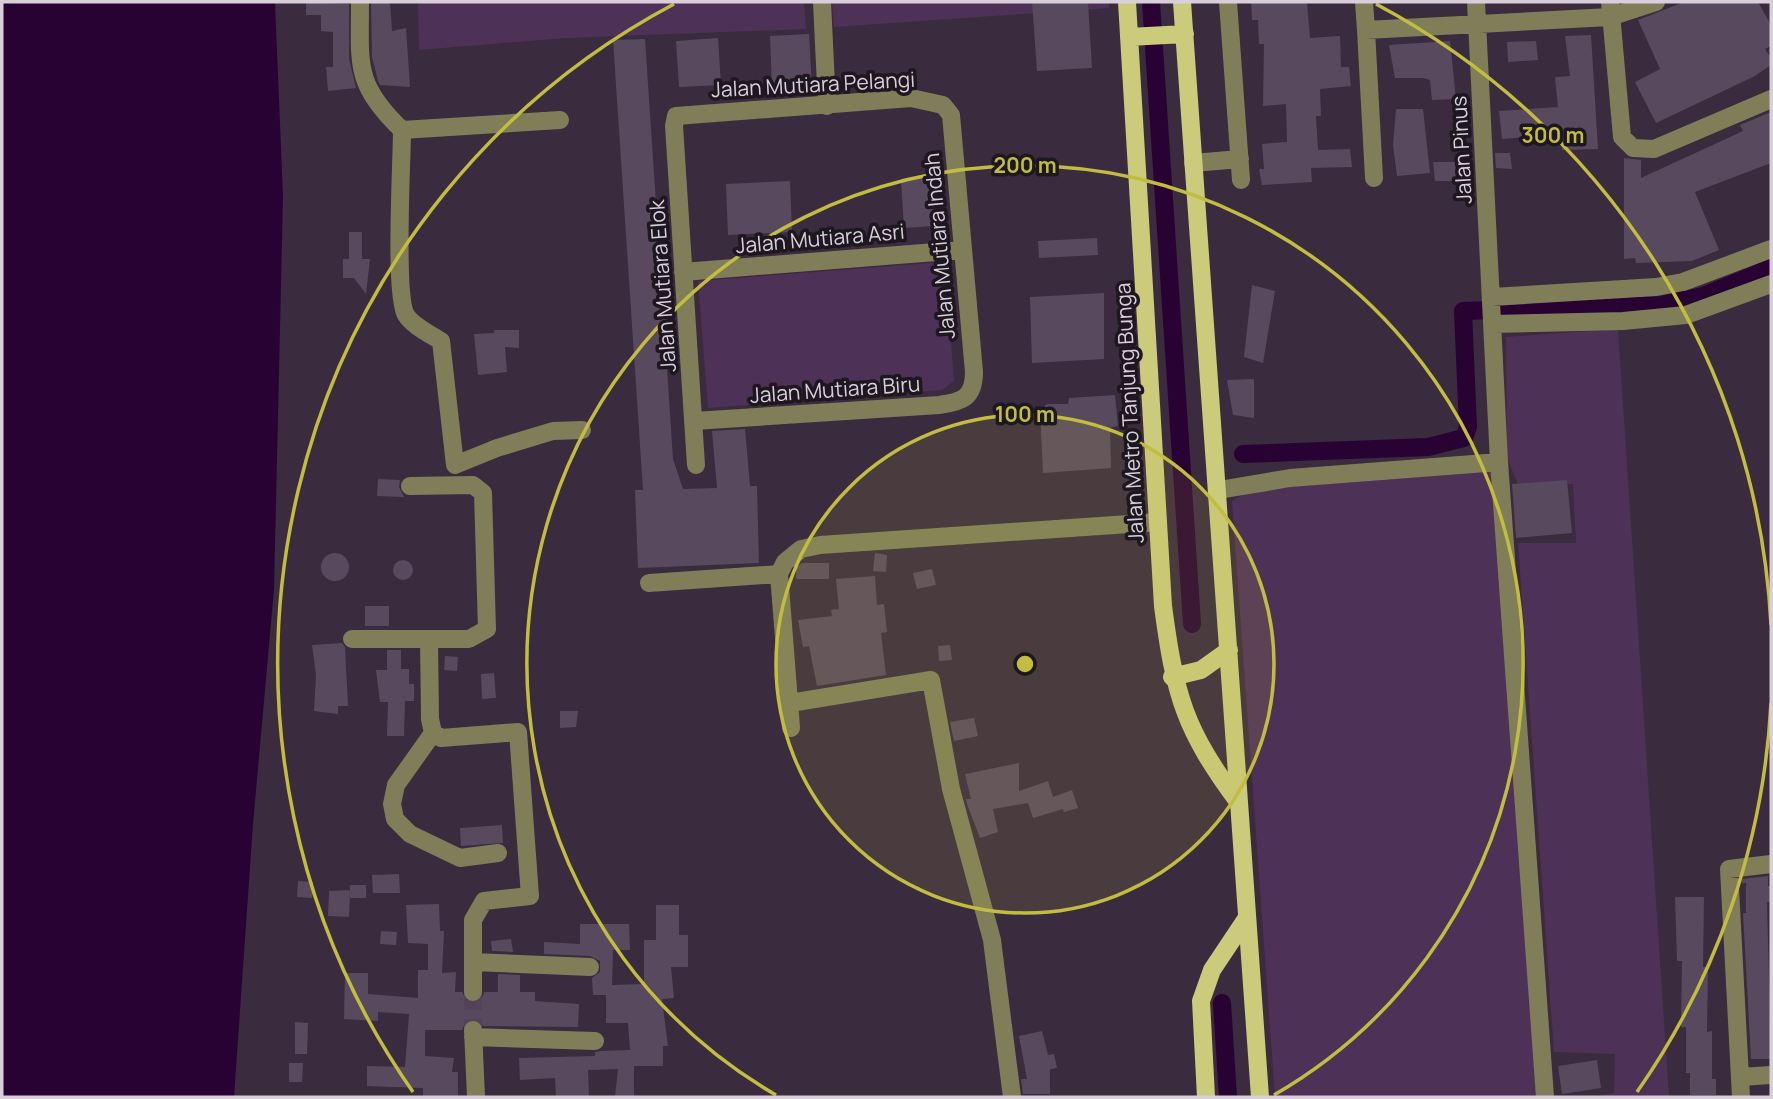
<svg xmlns="http://www.w3.org/2000/svg" width="1773" height="1099" font-family="Manrope,sans-serif">
  <style>
    .green { fill: #4e3157 }
    .water { fill: #280233 }
    .lines { fill: none; stroke-linecap: round; stroke-linejoin: round }
    .canal { stroke: #280233; stroke-width: 18 }
    .building { fill: #59495e }
    .minor-tunnel { stroke: #524456; stroke-width: 18; stroke-dasharray: 18 9; stroke-linecap: butt }
    .minor { stroke: #7f7e59; stroke-width: 18 }
    .major { stroke: #ccca7b; stroke-width: 18 }
    .ring { fill: none; stroke: #c2bd3f; stroke-width: 3.5 }
    .labels { text-anchor: middle; dominant-baseline: central; stroke-width: 7; stroke-linejoin: round; paint-order: stroke }
    .street-label { font-size: 21px; fill: #d8cfdb; stroke: #1d171f }
    .centre { fill: #c2bd3f; stroke: #1d171f; stroke-width: 3.5 }
    .ring-label { font-size: 21px; text-anchor: middle; font-weight: bold; fill: #c2bd3f; stroke: #1d171f; stroke-width: 7; stroke-linejoin: round; paint-order: stroke }
  </style>
  <rect width="100%" height="100%" fill="#3a2b3e"/>
  <path class="green" d="M418 2H804L806 29 566 38 419 50Z
    M832 2H1109V8L834 27Z
    M945 262 954 381 942 390 708 408 698 281Z
    M1618 329 1669 1097H1591L1614 1093 1615 1054 1554 1052 1518 543H1576L1573 484 1520 489 1507 458 1506 337Z
    M1493 466 1540 1097H1275L1232 501 1252 490Z"/>
  <path class="water" d="M2 2H275L283 197 274 589 253 824 234 1097H2Z"/>
  <g class="lines">
    <path class="canal" d="M1151 2 1192 624
      M1243 454 1428 447 1464 438 1468 427 1463 311 1661 305 1703 296 1771 268
      M1222 1003 1228 1097"/>
  </g>
  <path class="building" d="M306 2 349 4V59L356 88 328 91 326 67H333V32L321 31V15H306Z
    M371 2H390L392 31 406 28 410 87 380 85 378 81 372 57Z
    M1032 2H1088L1092 68 1037 71Z
    M1251 2H1307L1310 38 1340 36 1341 67H1349L1351 86 1320 89 1321 116H1316L1318 150 1350 149 1352 167 1311 168 1312 182 1262 185 1259 169H1264L1262 144 1287 142 1286 104 1263 106 1264 44H1259L1258 20H1252Z
    M1684 2H1758L1771 25V46L1765 49 1771 58V65L1755 76 1656 123 1635 82 1660 69 1638 20Z
    M809 34 812 88 772 90 770 36Z
    M1591 35 1598 149 1562 150 1561 134 1502 139 1499 111 1558 107 1555 77 1570 76 1565 36Z
    M718 38 721 85 679 87 676 41Z
    M645 39 673 459 683 489 717 488 712 431 745 429 750 486H757L759 563 638 568 635 490H643L613 40Z
    M1450 41 1456 99 1432 100 1430 80 1424 78H1395L1389 45Z
    M1536 41 1538 60 1508 62 1507 42Z
    M1396 109H1423L1430 173 1397 176 1393 145Z
    M1771 112V163L1695 192 1719 250 1692 261 1636 263 1635 258 1624 259V158L1641 160V178L1743 131 1740 125Z
    M1495 153H1510L1512 169 1496 168Z
    M1433 162H1465L1468 181H1435Z
    M930 177 934 226 904 228 901 179Z
    M790 181 792 232 728 235 726 184Z
    M349 232H362V259H370L366 294 354 278H343V259H349Z
    M1097 238 1098 255 1039 258 1038 241Z
    M1252 285 1275 291 1263 363 1244 357Z
    M1104 293V359L1032 363 1030 297Z
    M494 330H519V348L505 347 507 372 478 375 474 334 494 333Z
    M1254 379V418L1233 415 1227 380Z
    M1115 395 1118 426 1110 428 1111 468 1043 473 1040 410 1047 404H1068L1069 398Z
    M378 479 400 480 399 487 404 497 377 496Z
    M1567 480 1572 533 1516 538 1512 484Z
    M875 553 887 555 886 572 873 571Z
    M321 567a14 14 0 1 1 28 0a14 14 0 1 1-28 0Z
    M393 570a10 10 0 1 1 20 0a10 10 0 1 1-20 0Z
    M802 563H829V579H796V568Z
    M932 569 936 585 917 589 913 573Z
    M875 576 877 605 884 604 887 632 881 633 886 675 817 686 809 646 803 647 798 620 832 616 831 610 839 609 836 579Z
    M365 606H389V626H365Z
    M342 643 345 647 348 706H338V714L314 711 316 675 312 645Z
    M950 645 952 660 939 661 938 646Z
    M387 650H401V669H409V684H414V701H405L404 736H387L388 702H380L376 670H387Z
    M445 656 458 657 457 671 444 670Z
    M494 673 496 698 482 699 481 674Z
    M560 711H578L576 727 560 728Z
    M974 718 978 736 954 741 950 722Z
    M1019 763V791L1048 781 1053 797 1072 790 1078 808 1064 812 1063 809 1033 818 1028 803 993 809 998 832 980 838 967 804 966 799H971L965 774Z
    M502 825 503 843 461 846 460 828Z
    M399 874 400 893H373L372 875Z
    M1768 876V886H1771V902H1767L1771 1059H1751L1743 913H1746V883H1742V879Z
    M298 881 313 882 312 898 297 897Z
    M350 885H366V898H350Z
    M350 890 349 917 328 916 329 891Z
    M1675 897H1704L1703 967H1708L1707 1032 1712 1031V1079H1716V1095H1690V1073H1686V1027H1681L1682 961H1677Z
    M439 904 440 931H444L442 973 456 972 455 992H462L467 1001 474 1003 482 998 484 992H498V974L520 975V992H535V1001L579 1004 578 1027 483 1026 473 1019 466 1021 462 1030H425V1056L454 1058 452 1072H458V1097H423V1088L367 1086V1066L405 1067 409 1014 378 1012V1021L344 1019 345 973H368V994L418 998V970H428V944L408 943 406 905Z
    M656 905H679V935H688V967H671L674 998 662 999 668 1046H663V1066H634V1097H615L618 1069 588 1070 589 1096 556 1097 555 1078 520 1080 519 1058 595 1056V1052L601 1051 630 1050 628 1023H606V995H593L592 978 600 972V961L590 956 544 954V942L580 944V924H629L630 950H613L612 985 644 984V940H656Z
    M381 931 397 932 396 945 380 944Z
    M511 939 513 952 492 951 491 941Z
    M295 1022 308 1023 307 1054H295Z
    M1042 1031 1048 1055 1054 1054 1057 1068 1050 1069V1094H1023L1021 1079H1027L1019 1036Z
    M1597 1060 1601 1088 1562 1094 1558 1066Z
    M289 1063H303L302 1082H289Z"/>
  <g class="lines">
    <path class="minor-tunnel" d="M473 992V1030"/>
    <path class="minor" d="M360 2C360 65 354 84 402 130 402 161 394 295 406 315 413 326 430 334 441 341L455 465 497 448 553 431 582 430
      M822 2 827 106
      M1228 2 1241 180
      M1364 2 1366 30
      M1610 2 1622 137 1633 148 1654 149 1771 99
      M402 130 560 120
      M1193 163 1240 159
      M1374 178 1366 30 1610 17 1656 2
      M683 272 961 250
      M1492 297 1656 287 1683 282 1771 249
      M1493 324 1623 321 1686 315 1771 284
      M694 421 939 405C962 402 974 398 974 372L951 115 943 105 911 98 676 116 674 126 696 465
      M1499 462 1545 1097
      M1219 490 1290 478 1499 462 1476 2
      M649 583 779 574
      M352 639H469L487 629 483 493 473 485 410 486
      M429 639 430 719 433 733 441 738 518 732 530 896 484 901 473 920V992
      M790 703 931 680 951 789 992 940 1012 1097
      M791 728 779 574 785 562 801 549 820 545 1158 522
      M433 733 396 785 392 804 395 819 410 834 460 858 498 853
      M473 962 590 967
      M473 1030 476 1097
      M473 1037 595 1041
      M1740 1077 1771 1075
      M1741 1097 1729 869 1771 864"/>
    <path class="major" d="M1127 2 1163 606C1175 696 1184 729 1239 803
      M1182 2 1260 1097
      M1129 37 1185 34
      M1172 677 1201 670 1229 650
      M1206 1097 1201 1001 1212 970 1246 919"/>
  </g>
  <circle cx="1025" cy="664" r="249" fill="#c2bd3f" fill-opacity=".12"/>
  <g class="ring">
    <circle cx="1025" cy="664" r="249"/>
    <path d="M776 1095A498 498 0 1 1 1274 1095"/>
    <path d="M1771 703A747 747 0 0 1 1637 1092M413 1092A747 747 0 0 1 674 4M1376 4A747 747 0 0 1 1771 625"/>
  </g>
  <g class="labels">
    <g class="street-label">
      <text transform="translate(813 84) rotate(-3)">Jalan Mutiara Pelangi</text>
      <text transform="translate(1461 150) rotate(-93)">Jalan Pinus</text>
      <text transform="translate(820 238) rotate(-5)">Jalan Mutiara Asri</text>
      <text transform="translate(939 246) rotate(-95)">Jalan Mutiara Indah</text>
      <text transform="translate(662 286) rotate(-94)">Jalan Mutiara Elok</text>
      <text transform="translate(835 389) rotate(-4)">Jalan Mutiara Biru</text>
      <text transform="translate(1129 413) rotate(-93)">Jalan Metro Tanjung Bunga</text>
    </g>
  </g>
  <circle cx="1025" cy="664" r="10" class="centre"/>
  <g class="ring-label">
    <text x="1553" y="143">300 m</text>
    <text x="1025" y="173">200 m</text>
    <text x="1025" y="422">100 m</text>
  </g>
  <rect width="1773" height="1099" fill="none" stroke="#d8cfdb" stroke-width="7"/>
</svg>
